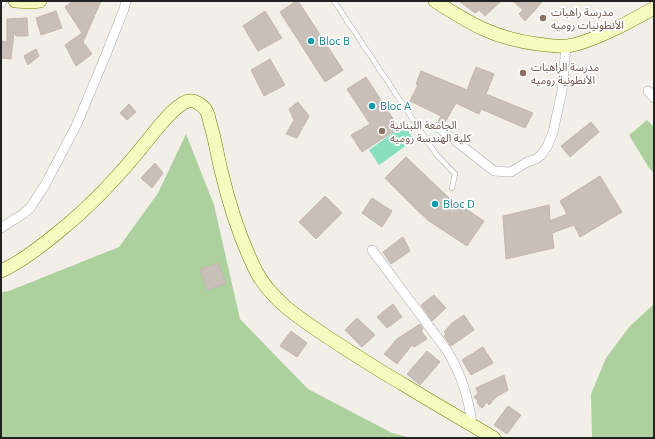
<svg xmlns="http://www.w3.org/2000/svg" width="655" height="439" font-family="Ubuntu,'Noto Sans Arabic',sans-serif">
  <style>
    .forest { fill: #add19e }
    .pitch { fill: #88e0be }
    .building { fill: #c7bfb8; stroke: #c4b6ab }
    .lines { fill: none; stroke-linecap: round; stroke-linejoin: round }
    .lane-casing { stroke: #a9a9a9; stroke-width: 5.5 }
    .street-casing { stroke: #a9a9a9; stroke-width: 10 }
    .secondary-casing { stroke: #707d05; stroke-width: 14 }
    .lane { stroke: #fff; stroke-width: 4.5 }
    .street { stroke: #fff; stroke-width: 9 }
    .secondary { stroke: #f7fabf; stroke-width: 13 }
    .education-dot { fill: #8d6e63; stroke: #fff; stroke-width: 1.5 }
    .culture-dot { fill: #0f9aa8; stroke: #fff; stroke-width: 1.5 }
    .labels { text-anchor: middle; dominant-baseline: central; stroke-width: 3.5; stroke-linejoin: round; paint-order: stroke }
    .education-label { font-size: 11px; fill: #785e54; stroke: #fff; text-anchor: start }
    .culture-label { font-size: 11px; fill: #0d838f; stroke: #fff; text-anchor: start }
  </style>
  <rect width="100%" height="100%" fill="#f2efe9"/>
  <path class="forest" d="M647 120 654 127V173L649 168 629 135Z
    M186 134 214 205 240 319 308 389 392 433 411 438H1V292L9 291 119 247 158 193Z
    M654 304V438H592L591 394 606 358 630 326Z"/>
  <path class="pitch" d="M404 125 414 140 379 165 369 150Z"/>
  <path class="building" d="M73 1H101L83 42 92 54 76 66 65 45 82 33 65 7Z
    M296 1H298L343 70 325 82 280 12Z
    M459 1H501L485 16 479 10 475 13Z
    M513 1H543L525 21 519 14 523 10Z
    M56 11 62 28 41 35 36 18Z
    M265 11 282 38 258 51 243 26Z
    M27 18 28 36H16L14 32 11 59 1 58V41L7 42V19Z
    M36 49 39 56 28 65 24 56Z
    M270 59 285 85 264 96 251 70Z
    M476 67 494 74 486 94 533 113 525 128 481 109 479 114 456 103 444 124 438 121 441 116 410 101 418 85 416 84 421 71 467 90Z
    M366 77 399 128 362 152 351 135 370 124 347 89Z
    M298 102 309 116 297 138 286 134 294 120 289 109Z
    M129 104 136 112 127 120 120 113Z
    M591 122 599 132 570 157 561 146Z
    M406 157 448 197 484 221 467 246 429 221 418 211 385 178Z
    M155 163 163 173 152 188 141 178Z
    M600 176 622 212 580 237 574 225 552 233 554 248 506 259 503 216 549 205 550 221 567 214 560 201Z
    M325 196 342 213 316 239 299 222Z
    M372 198 392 211 382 227 362 213Z
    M403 237 410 251 391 264 383 252Z
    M218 263 226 284 207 290 200 269Z
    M434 295 446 308 432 321 421 305Z
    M393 304 402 317 387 328 377 317Z
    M464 315 474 330 451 346 444 336 446 334 444 332 452 323Z
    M357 318 375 335 362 347 345 330Z
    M420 324 423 329 421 331 427 339 414 347 412 345 397 364 384 354 397 339Z
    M291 331 307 343 297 357 280 346Z
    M483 347 493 363 471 375 462 360Z
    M427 351 440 362 420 385 407 374Z
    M504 375 508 390 496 397 489 405 487 402 482 408 477 403 478 401 474 397 478 393 476 388Z
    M508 406 521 415 507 434 494 425Z"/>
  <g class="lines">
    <g class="lane-casing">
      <path id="lane" d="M334 1 436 154 455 174 452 188"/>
    </g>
    <g class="street-casing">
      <path id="street" d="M1 3 2 1
        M648 91 654 98
        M438 127 494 171 511 172 527 162 536 159 541 155 547 147 553 132 562 91 566 47
        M1 228 23 214 30 208 45 185 77 124 107 52 124 9 126 1
        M372 250 446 349C461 373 469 398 472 425"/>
    </g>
    <g class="secondary-casing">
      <path id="secondary" d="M15 1 31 2 40 1
        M435 1C470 24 496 39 538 44 547 45 556 47 565 46 569 46 573 45 577 44 604 36 629 22 654 8
        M1 271C21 262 39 248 56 234 90 207 120 175 147 141 155 131 176 103 189 101 195 100 202 105 205 109 208 112 209 118 210 123 215 138 217 154 221 170 229 204 240 239 256 271 272 302 304 321 332 340 355 355 378 370 401 383 432 402 463 420 494 438"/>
    </g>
    <use href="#lane" class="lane"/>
    <use href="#street" class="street"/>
    <use href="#secondary" class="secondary"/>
  </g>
  <g class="education-dot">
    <circle cx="543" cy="18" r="4"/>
    <circle cx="523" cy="73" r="4"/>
    <circle cx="382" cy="131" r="4"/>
  </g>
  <g class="culture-dot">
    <circle cx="311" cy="41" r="4"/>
    <circle cx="372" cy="106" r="4"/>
    <circle cx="435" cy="204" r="4"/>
  </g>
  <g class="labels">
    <g class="education-label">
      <text x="551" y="12">مدرسة راهبات<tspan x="551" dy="13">الأنطونيات روميه</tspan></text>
      <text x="531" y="67">مدرسة الراهبات<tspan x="531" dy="13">الأنطونية روميه</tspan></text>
      <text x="390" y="125">الجامعة اللبنانية<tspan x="390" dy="13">كلية الهندسة روميه</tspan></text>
    </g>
    <g class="culture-label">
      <text x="319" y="41">Bloc B</text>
      <text x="380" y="106">Bloc A</text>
      <text x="443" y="204">Bloc D</text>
    </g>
  </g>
  <rect width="655" height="439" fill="none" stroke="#222222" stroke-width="4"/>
</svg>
